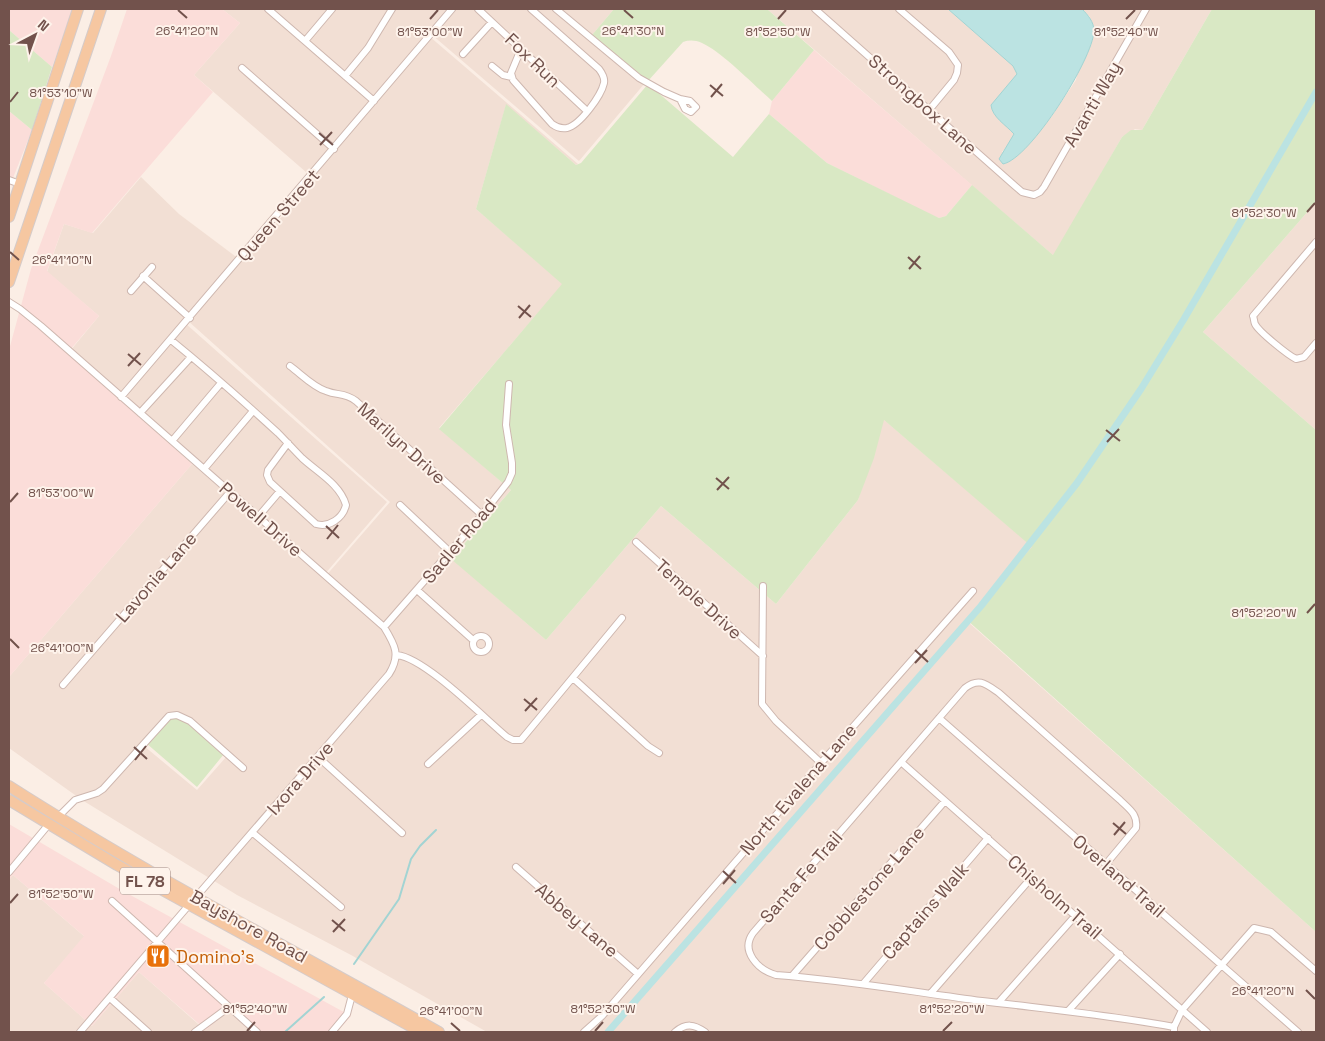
<svg xmlns="http://www.w3.org/2000/svg" width="1325" height="1041" font-family="'Space Grotesk',sans-serif">
  <style>
    .residential { fill: #f2dfd4; fill-rule: evenodd }
    .commercial { fill: #fbddd9 }
    .green { fill: #d9e8c4 }
    .water { fill: #bbe3e2; stroke: #a2d4d3 }
    .lines { fill: none; stroke-linecap: round; stroke-linejoin: round }
    .stream { stroke: #a2d4d3; stroke-width: 2 }
    .canal { stroke: #bbe3e2; stroke-width: 7 }
    .minor-casing { stroke: #ceb7af; stroke-width: 8 }
    .primary-casing { stroke: #d5cbc9; stroke-width: 12 }
    .minor { stroke: #fff; stroke-width: 6 }
    .primary { stroke: #f6c7a1; stroke-width: 10 }
    .ticks { fill: none; stroke: #72524c; stroke-width: 2 }
    .labels { text-anchor: middle; dominant-baseline: central; stroke-width: 4; stroke-linejoin: round; paint-order: stroke }
    .shield { fill: #fef3eb; stroke: #9c827c; stroke-width: 1 }
    .shield-label { font-size: 16px; font-weight: bold; fill: #72524c }
    .street-label { font-size: 18px; fill: #72524c; stroke: #fef3eb }
    .food-label { font-size: 18px; fill: #c56008; stroke: #fef3eb; text-anchor: start }
    .ticks-label { font-size: 12px; text-anchor: middle; fill: #72524c; stroke: #fef3eb; stroke-width: 4; stroke-linejoin: round; paint-order: stroke }
  </style>
  <rect width="100%" height="100%" fill="#fbeee5"/>
  <path class="residential" d="M222 9H449L429 36 578 164 576 165 506 105 476 209 563 284 439 428 511 490 451 558 546 640 661 506 776 604 858 500 883 419 1033 547 967 621 1316 932V1032H487L351 955 237 895 82 800 9 748V677L192 464 324 578 390 502 187 320 120 394 70 351 99 316 47 272 64 224 93 233 141 177 179 214 243 262 314 179 194 75 240 23ZM189 719 227 756 197 790 144 746Z
    M453 9H556L645 83 579 161 431 34Z
    M561 9H614L592 35Z
    M767 9H948L1013 66 1017 72 1011 131 1014 134 1012 140 1002 152 1022 151 1052 116 1076 80 1090 17 1082 9H1212L1142 130 1135 129 1122 137 1054 256Z
    M1316 202V430L1203 332Z
    M185 323 387 502 324 575 121 397Z
    M13 875 85 937 44 983 92 1026 139 972 205 1030 231 1008 258 1032H9V880Z"/>
  <path class="commercial" d="M9 9H73L52 67 9 30Z
    M127 9H222L240 23 194 75 213 92 92 233 64 224 47 271 99 316 70 350 119 399 192 464 9 677V350L31 269 111 56Z
    M814 50 972 185 946 216 939 218 929 214 827 163 769 114 772 101Z
    M9 111 32 130 9 188Z
    M9 824 123 891 351 1016 337 1032H258L231 1008 206 1030 139 972 92 1026 44 983 84 936 13 875 9 880Z"/>
  <path class="green" d="M614 9H767L814 50 772 101C754 85 722 52 702 43 695 40 689 40 683 42L648 81 592 35Z
    M1212 9H1316V202L1203 332 1316 430V932L967 620 1032 547 884 420 874 458 858 500 776 604 661 506 546 640 451 559 511 490 439 429 562 284 476 209 506 104 576 165 581 163 648 84 733 157 769 114 827 163 939 218 946 216 972 185 1053 255 1122 137 1131 130H1142Z
    M9 30 52 67 32 130 9 111Z
    M177 717 187 722 224 754 197 787 146 743 169 719Z"/>
  <path class="water" d="M948 9H1082C1088 15 1094 22 1094 31 1093 59 1030 159 1003 164L999 159 1014 134C1006 125 992 117 991 105L1017 74 1013 66Z"/>
  <g class="lines">
    <path class="stream" d="M354 964 399 899 411 859 420 846 436 830
      M285 1032 324 997"/>
    <path class="canal" d="M608 1032 981 606 1077 483 1141 389 1184 319 1316 92"/>
    <g class="minor-casing">
      <path id="minor" d="M268 9 374 101
        M478 9 587 111
        M556 9 639 78 664 92 680 99
        M815 9 1015 186 1022 192 1034 195 1040 192 1044 187 1146 9
        M899 9 949 52 958 65 957 73 954 80 930 109
        M305 41 332 9
        M521 49 511 73 513 80 552 124C556 127 561 129 567 128 580 125 601 96 604 83 605 78 602 73 599 69L531 9
        M463 54 492 22
        M492 66 503 75 512 77
        M242 68 334 149
        M345 76 368 48 392 9
        M680 99 690 101 696 107 691 112 685 109Z
        M9 180 20 184
        M1316 242 1253 316C1254 318 1254 322 1255 324 1259 332 1288 355 1296 359L1304 357 1316 343
        M143 276 190 318
        M131 291 152 267
        M9 302 20 309 41 326 384 627C395 645 401 655 389 674L196 897
        M171 340C208 370 243 401 278 433 286 441 294 450 302 458 317 472 340 484 346 505 343 518 329 528 316 524L270 482 267 475 268 470 288 443
        M290 366C301 374 313 387 326 391 338 396 344 392 356 401L482 515
        M121 397 452 9
        M140 413 191 357
        M172 441 221 383
        M204 469 253 411
        M400 505 450 552
        M258 517 280 491
        M636 542 763 656
        M763 586 762 704 776 721 821 763
        M417 590 473 640
        M384 627 482 515 508 482 512 473V463L506 425 509 384
        M473 644a8 8 0 1 1 16 0a8 8 0 1 1-16 0Z
        M397 655C425 658 483 717 507 737L513 740H521L622 618
        M573 678 648 746 659 753
        M63 685 230 492
        M939 718 1298 1032
        M318 757 402 833
        M901 762 1207 1032
        M428 764 481 715
        M58 817 75 800 97 793 103 789 169 716 177 715 190 721 243 768
        M253 833 341 907
        M1106 864 1136 828C1138 814 1129 809 1120 800L999 693C986 684 979 677 965 688L753 933C740 951 758 970 776 975 845 980 914 992 982 1001 1046 1009 1110 1015 1174 1027
        M516 867 638 974
        M9 872 49 824
        M112 901 257 1032
        M792 976 945 801
        M863 984 988 838
        M931 993 1032 877
        M110 998 148 1032
        M999 1002 1076 915
        M1068 1011 1120 954
        M80 1032 189 905
        M195 1032 229 1007
        M332 1032 347 1014 352 995
        M584 1032 602 1016 821 763 973 591
        M675 1032C686 1023 694 1024 705 1032
        M1174 1032V1027L1182 1010 1254 928 1271 932 1316 971"/>
    </g>
    <g class="primary-casing">
      <path id="primary" d="M9 217 78 9
        M9 282 101 9
        M9 786C148 875 295 951 439 1032
        M9 800 117 865 421 1032"/>
    </g>
    <use href="#minor" class="minor"/>
    <use href="#primary" class="primary"/>
  </g>
  <path class="ticks" d="M178 10 187 18M624 10 633 18M430 19 438 10M778 19 786 10M1126 19 1135 10M710 85 723 96M711 97 722 84M10 102 18 92M319 133 333 145M320 145 332 132M1307 212 1315 203M10 252 19 260M908 257 921 269M909 269 920 256M518 306 531 317M519 318 530 305M128 354 141 365M128 366 140 353M1106 430 1120 441M1107 442 1119 429M716 478 729 489M717 490 729 477M10 502 18 493M326 526 339 538M327 539 338 525M1307 613 1315 604M10 639 19 648M915 650 928 662M915 663 927 650M524 699 537 710M525 711 537 698M134 747 147 759M135 760 146 746M1113 823 1126 834M1114 835 1125 822M723 871 736 883M723 884 735 870M10 903 18 894M332 920 345 931M333 932 345 919M1306 990 1315 999M451 1023 460 1031M247 1031 255 1022M595 1031 603 1022M943 1031 952 1022"/>
  <defs>
    <g id="restaurant-square" transform="scale(1.25)"><rect x="-9" y="-9" width="18" height="18" rx="4" fill="#e8710a" stroke="#fef3eb"/><path d="M-5-6h1v4h1v-4h1v4h1v-4h1v5L-1.5 .5V6h-2V.5L-5-1ZM5-6V6H3V1.5H1.5Q1.5-4 5-6Z" fill="#fff"/></g>
  </defs>
  <g fill-rule="evenodd">
    <use href="#restaurant-square" x="158" y="956"/>
  </g>
  <g class="labels">
    <rect class="shield" x="120" y="867.5" width="50" height="27" rx="4"/>
    <g class="shield-label">
      <text x="145" y="881">FL 78</text>
    </g>
    <g class="street-label">
      <text transform="translate(533 60) rotate(44)">Fox Run</text>
      <text transform="translate(923 104) rotate(42)">Strongbox Lane</text>
      <text transform="translate(1092 104) rotate(-60)">Avanti Way</text>
      <text transform="translate(278 215) rotate(-49)">Queen Street</text>
      <text transform="translate(402 443) rotate(42)">Marilyn Drive</text>
      <text transform="translate(261 519) rotate(41)">Powell Drive</text>
      <text transform="translate(459 541) rotate(-50)">Sadler Road</text>
      <text transform="translate(156 577) rotate(-49)">Lavonia Lane</text>
      <text transform="translate(699 599) rotate(42)">Temple Drive</text>
      <text transform="translate(300 778) rotate(-49)">Ixora Drive</text>
      <text transform="translate(798 789) rotate(-49)">North Evalena Lane</text>
      <text transform="translate(1119 876) rotate(41)">Overland Trail</text>
      <text transform="translate(801 877) rotate(-49)">Santa Fe Trail</text>
      <text transform="translate(869 888) rotate(-49)">Cobblestone Lane</text>
      <text transform="translate(1055 897) rotate(41)">Chisholm Trail</text>
      <text transform="translate(925 911) rotate(-49)">Captains Walk</text>
      <text transform="translate(577 920) rotate(41)">Abbey Lane</text>
      <text transform="translate(249 926) rotate(29)">Bayshore Road</text>
    </g>
    <g class="food-label">
      <text x="176" y="956">Domino's</text>
    </g>
  </g>
  <g class="ticks-label">
    <text x="187" y="35">26°41'20"N</text>
    <text x="633" y="35">26°41'30"N</text>
    <text x="778" y="36">81°52'50"W</text>
    <text x="1126" y="36">81°52'40"W</text>
    <text x="430" y="36">81°53'00"W</text>
    <text x="61" y="97">81°53'10"W</text>
    <text x="1264" y="217">81°52'30"W</text>
    <text x="62" y="264">26°41'10"N</text>
    <text x="61" y="497">81°53'00"W</text>
    <text x="1264" y="617">81°52'20"W</text>
    <text x="62" y="652">26°41'00"N</text>
    <text x="61" y="898">81°52'50"W</text>
    <text x="1263" y="995">26°41'20"N</text>
    <text x="255" y="1013">81°52'40"W</text>
    <text x="603" y="1013">81°52'30"W</text>
    <text x="952" y="1013">81°52'20"W</text>
    <text x="451" y="1015">26°41'00"N</text>
  </g>
  <rect width="1325" height="1041" fill="none" stroke="#72524c" stroke-width="20"/>
  <g transform="translate(35 35) rotate(41)" stroke="#fef3eb" stroke-width="4" paint-order="stroke">
  <path d="M0-4L9 19L0 12L-9 19Z" fill="#72524c"/>
  <text y="-8" font-size="14" font-weight="bold" text-anchor="middle" fill="#72524c">N</text>
  </g>
</svg>
